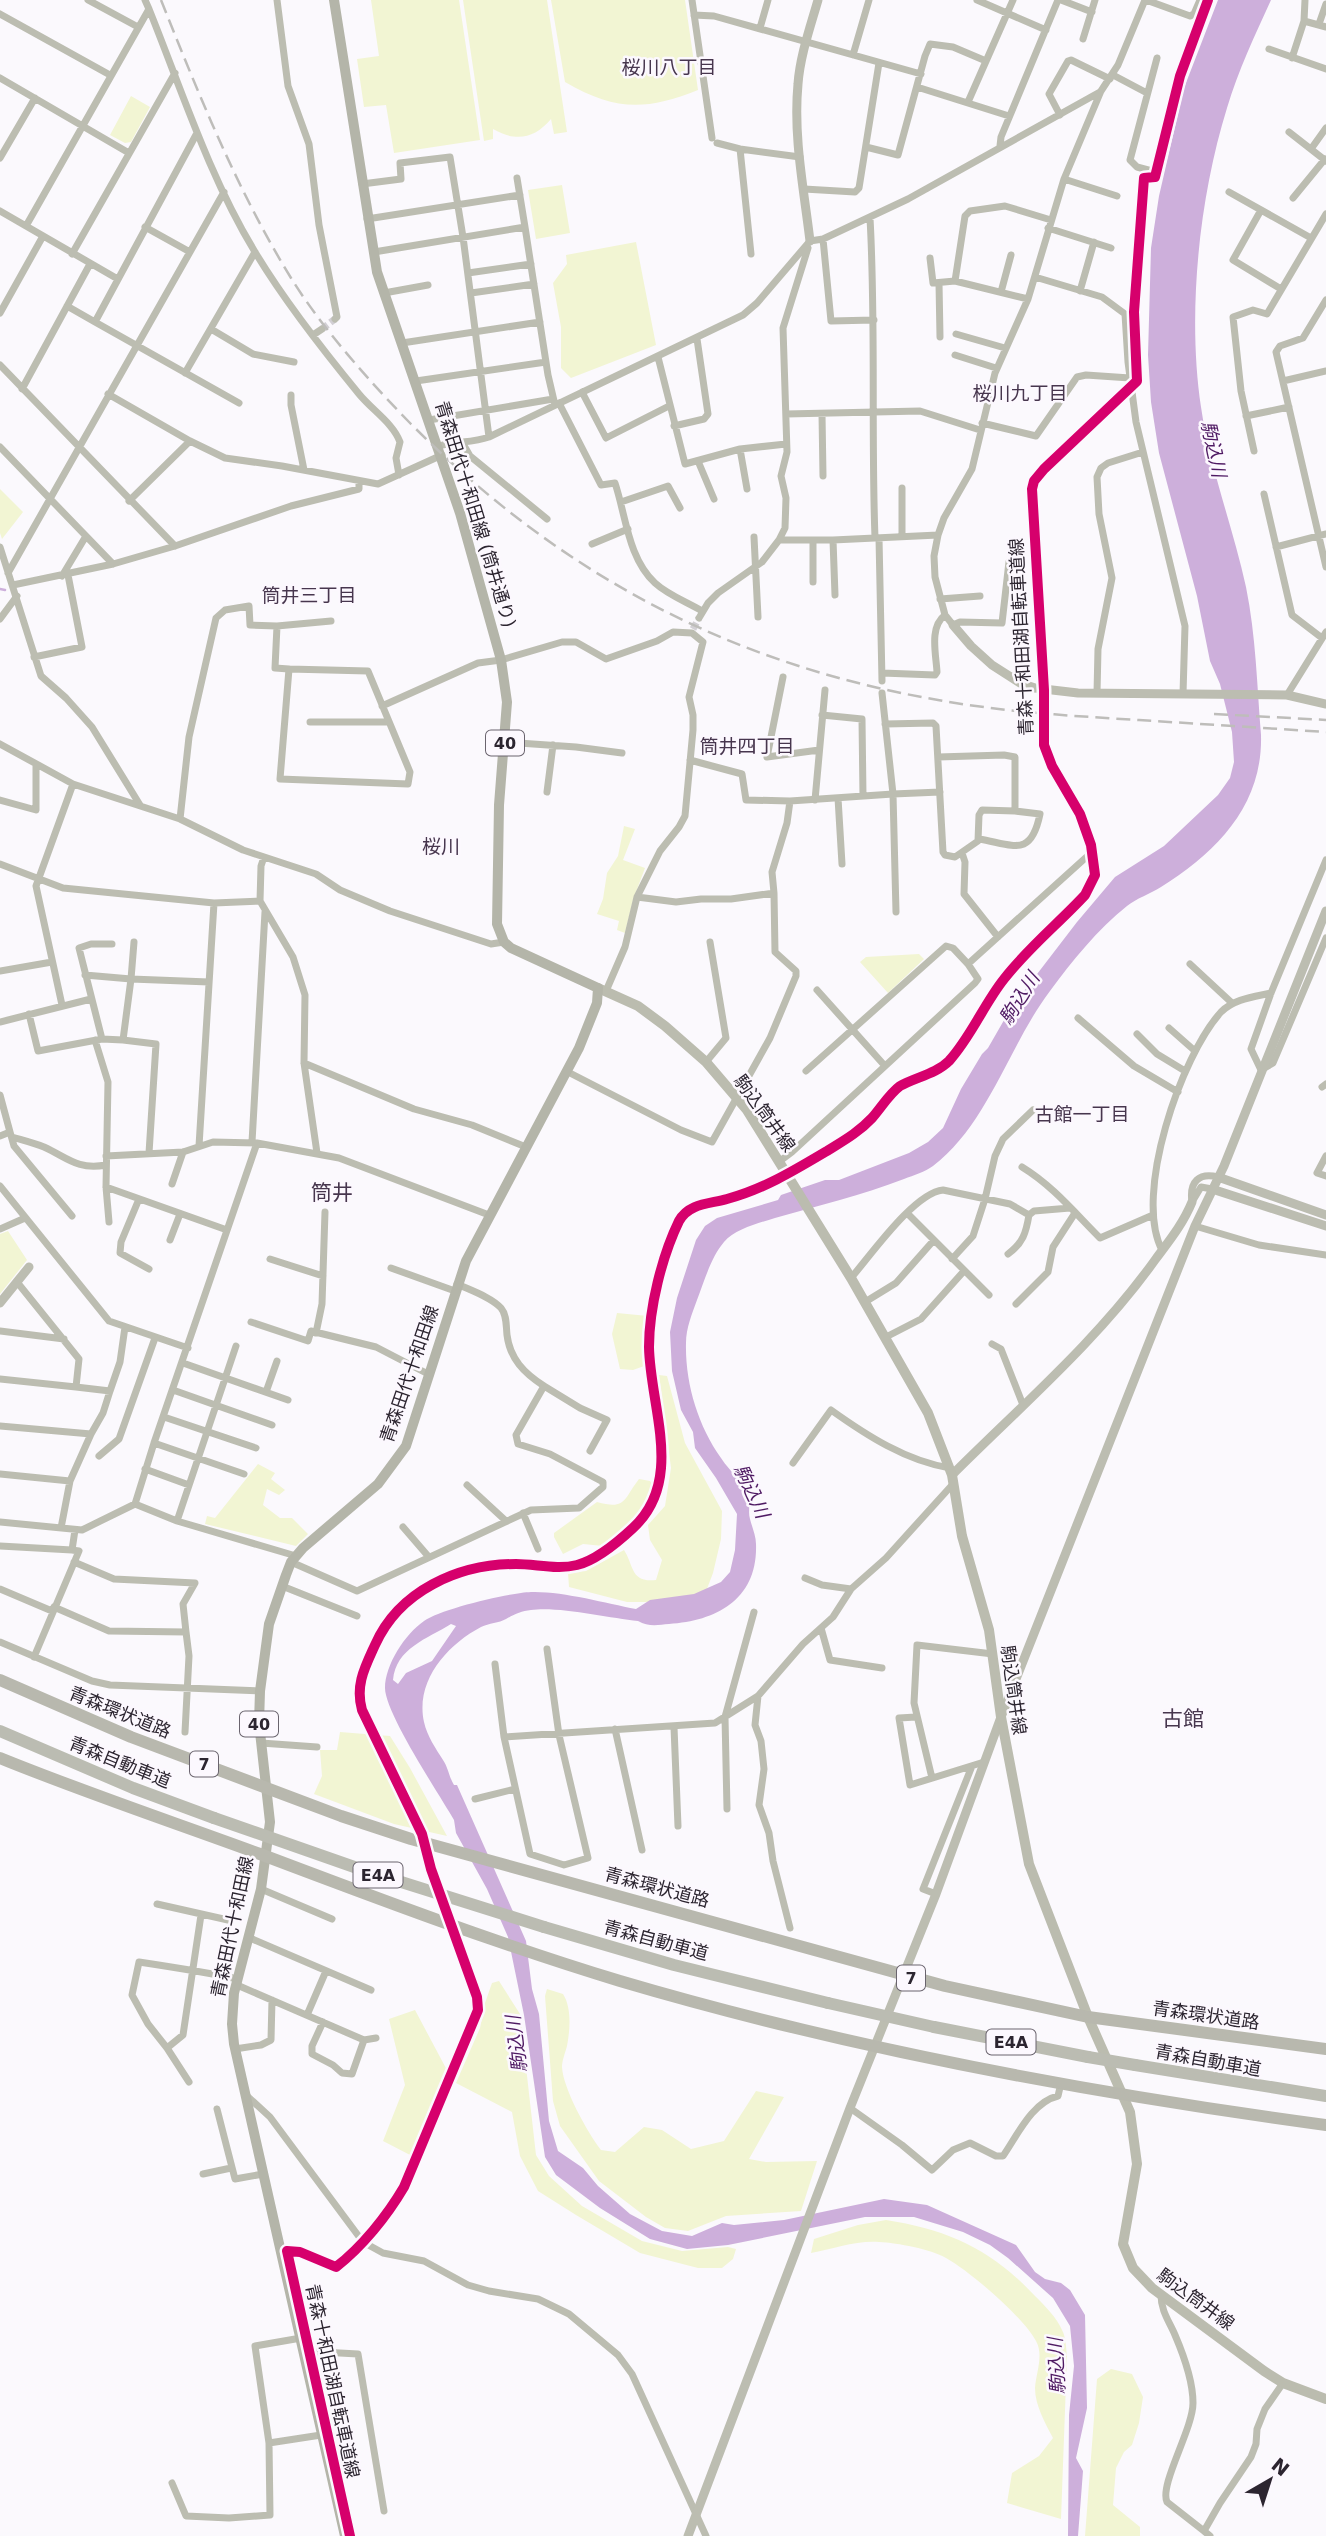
<svg xmlns="http://www.w3.org/2000/svg" width="1326" height="2536" font-family="'DejaVu Sans','Noto Sans JP',sans-serif">
  <style>
    .green { fill: #f2f5d3 }
    .water { fill: #cdafdb; fill-rule: evenodd }
    .lines { fill: none; stroke-linecap: round; stroke-linejoin: round }
    .stream { stroke: #cdafdb; stroke-width: 2.5 }
    .minor-tunnel { stroke: #d2cfd4; stroke-width: 7; stroke-dasharray: 7 3.5; stroke-linecap: butt }
    .minor { stroke: #bcbdb1; stroke-width: 7 }
    .tertiary { stroke: #bcbdb1; stroke-width: 9 }
    .secondary { stroke: #bbbcaf; stroke-width: 10 }
    .primary { stroke: #b4b5a9; stroke-width: 10 }
    .trunk { stroke: #b8b8ae; stroke-width: 12 }
    .motorway { stroke: #bbbcb2; stroke-width: 12 }
    .rail { stroke: #bebdba; stroke-width: 2.5; stroke-dasharray: 14 7; stroke-linecap: butt }
    .motorway-bridge { stroke: #bbbcb2; stroke-width: 12 }
    .cycleway-casing { stroke: #fcf8fe; stroke-width: 15 }
    .cycleway { stroke: #d6006c; stroke-width: 10 }
    .labels { text-anchor: middle; dominant-baseline: central; stroke-width: 5; stroke-linejoin: round; paint-order: stroke }
    .shield { fill: #fcf8fe; stroke: #6a646e; stroke-width: 2 }
    .shield-label { font-size: 16px; font-weight: bold; fill: #2c2530 }
    .street-label { font-size: 18px; fill: #2c2530; stroke: #fcf8fe }
    .neighbourhood-label { font-size: 19px; fill: #47364e; stroke: #fcf8fe }
    .water-label { font-size: 19px; font-style: italic; fill: #4f1a63; stroke: #fcf8fe }
    .quarter-label { font-size: 21px; fill: #47364e; stroke: #fcf8fe }
  </style>
  <rect width="100%" height="100%" fill="#fbf9fd"/>
  <path class="green" d="M371 0H459L480 140 394 153 386 105 364 107 357 59 379 56Z
    M463 0H547L567 132 554 134 551 119C534 139 516 142 493 129V139L484 141Z
    M551 0H685L698 90C645 111 615 111 565 82Z
    M131 96 150 107 131 142 125 143 110 135Z
    M562 185 570 233 536 239 528 190Z
    M636 242 656 345 571 378 561 368V327L553 283 567 264 566 255Z
    M0 489 23 512 2 539 0 533Z
    M624 826 635 829 623 860 645 868 633 900 625 933 617 930 619 921 597 914 603 899 607 873 618 856Z
    M919 954 924 959 888 993 860 962 866 957Z
    M8 1231 27 1260 0 1294V1234Z
    M617 1313 648 1316 647 1365 633 1370 620 1369 612 1334Z
    M659 1375 667 1376 685 1443 722 1511 721 1539 713 1573 705 1594 683 1602H627L569 1587 568 1573 586 1571 624 1550C634 1565 630 1583 656 1580L662 1560 650 1540 648 1525 665 1506 671 1468Z
    M258 1464 275 1473 271 1479 285 1490 279 1495 267 1489 263 1505 280 1518H292L308 1534 296 1546 205 1524 207 1516 215 1518Z
    M639 1479 650 1481 655 1488 648 1504 623 1532 603 1546 583 1544 563 1554 554 1537V1533L597 1502C626 1510 623 1500 639 1479Z
    M340 1732 390 1736 410 1768 447 1836 394 1824 314 1794 322 1776 320 1750H337Z
    M499 1981 520 2014 536 2155 549 2176 582 2206 642 2241 682 2251 728 2247 736 2249 733 2259 722 2268H698L640 2253 576 2215 538 2191 520 2156 512 2112 456 2083 480 2028 485 2003 492 1983Z
    M547 1989 563 1994C572 2008 570 2030 567 2046 565 2053 562 2061 562 2067 563 2089 588 2133 601 2150L615 2152 644 2127 662 2130 691 2149 724 2141 756 2091 784 2097 749 2159 766 2162 817 2161 801 2211 726 2216 688 2231 665 2228 646 2217 599 2181 560 2126 553 2101 545 1996Z
    M415 2010 448 2072 412 2156 383 2141 405 2085 389 2019Z
    M886 2220C949 2230 991 2249 1035 2296 1045 2306 1057 2318 1062 2330 1066 2337 1066 2348 1067 2356L1061 2519 1007 2503 1012 2473 1039 2456 1053 2438C1045 2423 1035 2405 1035 2388 1036 2373 1044 2355 1036 2341 1023 2317 971 2272 946 2258 930 2249 898 2243 879 2242 858 2240 832 2249 811 2253L814 2239 858 2225Z
    M1111 2369 1132 2374 1143 2397 1139 2423 1132 2445 1124 2452 1116 2468 1113 2505 1140 2527V2536H1085L1097 2379Z"/>
  <path class="water" d="M1218 0H1271C1255 35 1238 71 1227 108 1199 198 1187 314 1201 407 1210 469 1233 527 1246 587 1256 636 1257 686 1261 735 1263 805 1217 852 1161 887 1150 894 1137 898 1127 906 1098 929 1072 961 1050 991 1009 1045 988 1124 933 1166 925 1172 914 1175 904 1179 862 1195 818 1206 775 1218 759 1223 735 1229 724 1242 711 1257 704 1282 697 1300 692 1314 686 1328 686 1343 685 1383 698 1426 721 1458 730 1472 745 1483 749 1500 750 1507 748 1513 750 1519 752 1527 756 1536 756 1544 758 1599 717 1621 669 1624 658 1625 648 1627 638 1621 609 1618 558 1606 531 1610 521 1611 515 1614 506 1619 499 1623 489 1623 481 1627 447 1645 415 1681 424 1722 427 1736 436 1749 443 1760 448 1767 449 1777 454 1785H457L526 1941 532 1989 539 2014 549 2121 558 2151 583 2168 598 2186 630 2214 662 2231 692 2236 722 2223 734 2225 784 2220 884 2199 927 2205 1016 2245 1035 2272 1045 2279 1061 2283 1070 2290 1085 2315 1087 2408 1076 2458 1083 2471 1078 2536H1068L1069 2415 1074 2366 1070 2326 1053 2298 1008 2258 990 2245 963 2232 914 2217H865L728 2245 687 2249 650 2239 600 2208 556 2175 545 2157 524 2015 508 1937 487 1889 456 1833 454 1820C439 1794 385 1713 385 1688 385 1665 405 1634 424 1621 441 1609 508 1593 531 1592 562 1591 605 1603 636 1609L650 1600 694 1594 721 1582 730 1572 735 1550 737 1514 716 1478 695 1448 693 1432 681 1410 672 1371 670 1332 677 1298 696 1240 705 1226 717 1218 778 1200 781 1195 825 1180H839L909 1153 928 1142 943 1128 961 1089 982 1054 988 1048 1011 1008 1077 922 1115 877 1164 846 1218 795 1230 778 1234 762 1232 732 1220 684 1210 661 1197 596 1159 453 1151 402 1148 355 1151 248 1159 196 1184 88ZM451 1624 456 1626 432 1661 406 1673 398 1684 393 1680C396 1648 427 1639 451 1624Z"/>
  <g class="lines">
    <path class="stream" d="M0 589 5 590"/>
    <path class="minor-tunnel" d="M322 329 335 319
      M693 629 699 618"/>
    <path class="minor" d="M88 0 138 27
      M277 0 288 86 309 144 319 225 337 317 335 319
      M692 0 712 138
      M977 0 1046 30
      M1061 0 1092 12
      M1146 0 1190 16 1194 14 1200 0
      M149 9C182 91 209 176 255 252 285 302 322 349 359 394 372 410 393 423 400 442L396 458 399 475
      M0 14 110 75
      M694 15 714 16 921 74
      M1304 21 1326 27
      M1319 24 1326 4
      M760 28 768 0
      M1083 39 1095 0
      M1269 49 1326 69
      M853 55 869 0
      M1292 58 1304 21 1305 0
      M1113 75 1147 93
      M0 78 129 153
      M917 87 1009 116
      M968 102 1013 0
      M1060 115 1049 94 1068 61 1071 60 1110 79
      M1289 132 1326 161
      M197 133 95 322 239 403
      M717 143 740 149 800 157
      M1000 146 1001 137 1058 0
      M866 147 898 155 925 56 930 44 953 47 986 61
      M740 149 751 254
      M1311 149 1326 128
      M0 158 35 98
      M1152 171 1137 167 1130 160 1157 58
      M517 178 525 227
      M1064 179 1117 196
      M362 184 401 179 400 163 450 157 463 237 489 437
      M804 189 855 192 859 188 879 63
      M1229 192 1311 238
      M1293 198 1325 159
      M1261 210 1233 260 1281 289
      M0 211 116 278
      M870 218C876 325 871 431 875 538
      M367 219 520 195
      M26 226 149 9 145 0
      M145 227 190 252
      M1048 228 1111 248
      M823 239 831 321 874 320
      M374 252 525 227 548 375 555 405
      M72 254 175 73
      M930 258 933 283 955 281 1028 299
      M468 273 531 264
      M1035 277 1102 297 1125 314 1128 362 1136 422 1185 626 1183 694
      M955 281 965 216 970 211 1005 206 1051 220
      M939 283 940 337
      M1080 291 1094 242
      M1001 292 1011 255
      M384 293 428 285
      M471 293 534 284
      M1326 300 1303 338 1280 346 1276 352 1326 567
      M67 306 95 322
      M0 313 43 236
      M211 329 253 354 294 362
      M956 334 1005 348
      M313 335 322 329
      M402 343 540 322
      M955 355 996 368
      M658 357 685 464 740 449 786 444
      M0 365 175 546
      M185 373 255 252
      M416 381 546 362
      M1283 381 1326 371
      M22 389 90 264
      M582 392 606 438 669 406
      M108 394 190 441 225 458 282 466 378 484 442 455
      M291 395V405L304 470
      M559 403 601 485 615 483C626 516 628 558 655 583 668 595 687 602 702 611
      M786 414 920 411 980 430
      M822 414 823 476
      M1246 416 1289 407
      M429 420 553 399
      M982 423 1036 436 1077 377 1086 375 1130 378
      M674 426 704 419 708 414 697 339
      M462 442 470 456 547 519
      M439 446C456 441 472 443 489 437L743 315 757 303 810 241 823 239 908 199 1100 92
      M0 447 113 564
      M740 449 747 489
      M1254 451 1241 391 1233 317 1253 310 1267 314 1326 214
      M698 461 714 499
      M1264 494 1292 615 1322 638
      M129 501 190 441
      M621 502 668 486 680 508
      M902 536V488
      M754 537 758 617
      M879 538 882 681
      M779 540H833L938 535
      M833 540 835 595
      M813 541V582
      M592 544 628 529
      M0 547 41 676 66 698 92 727 140 805
      M1276 547 1326 534
      M1009 562 1002 623 960 622 953 625 945 615 935 577 934 556 938 535 944 518 972 469 995 373 1028 299 1064 179 1101 91 1118 65 1145 0
      M8 573 224 192
      M62 576 86 536
      M13 585 113 564 175 546 291 506 359 489V481
      M940 599 980 596
      M699 618 708 603 718 593 762 562 779 540 785 528 786 498 781 476 787 452 783 328 808 248
      M0 619 17 596
      M277 626 275 668 289 669 280 779 408 784 410 772 368 671 289 669
      M34 657 82 647 68 575
      M882 673 935 675 937 672C936 654 929 627 945 615
      M783 677 767 757 819 750
      M1097 693 1098 649 1112 578 1099 514 1097 477 1101 468 1108 463 1143 452
      M1287 695 1326 632
      M382 706 478 663 501 660 562 642H576L606 659 657 641 673 632 692 633 703 642 689 697 693 715V730L685 816 679 827 660 851 637 897 625 947 606 991
      M822 715 862 719 863 796
      M310 722H388
      M885 724 933 723 936 726 943 852 945 855 955 857 978 841 979 815 982 810 1015 811V757L1004 755 938 757
      M505 742 576 747 622 753
      M0 744 73 784 180 819 243 850 316 874 340 890 390 911 491 944 504 942
      M690 760 742 774 746 800 790 801
      M547 792 553 745
      M838 798 842 864
      M0 800 36 810V766
      M815 800 825 690
      M180 819 189 737 216 618 225 610 249 606 250 625 277 626 331 621
      M979 839C1014 845 1031 858 1040 814L1015 811
      M962 853 965 862 964 894 998 937
      M264 857 261 866 260 901 293 957 305 995 304 1063 317 1153
      M1326 860 1271 993 1251 1049 1261 1070 1273 1063 1326 938
      M0 864 63 888 214 903 260 901
      M637 897 676 902 701 899H731L774 893 772 872 787 823 790 801 893 794 882 693
      M896 912 893 794 940 792
      M134 942 131 979 209 982
      M1190 964 1232 1003
      M0 971 52 962
      M85 975 131 979 123 1040 156 1044 149 1153
      M817 990 885 1066
      M62 1005 36 886 73 784
      M29 1014 38 1051 102 1039 123 1040
      M1078 1018 1134 1066 1178 1092
      M0 1022 91 999
      M1169 1028 1195 1051
      M1137 1034 1157 1054 1185 1071
      M102 1039 79 948 91 944H112
      M95 1040 108 1082 106 1187 109 1222
      M706 1062 726 1038 710 942
      M304 1063 414 1109 472 1125 526 1147
      M566 1071 681 1130 712 1142 770 1038 796 976V971L775 952 774 893
      M806 1071 946 946 953 948 968 964
      M1322 1087 1326 1084
      M0 1095 10 1132
      M0 1136 10 1132 14 1146 72 1216
      M12 1137C22 1140 34 1143 44 1147 68 1158 77 1170 106 1165
      M252 1142 265 912
      M199 1146 214 903
      M106 1156 183 1152 213 1142 257 1143 339 1158 489 1215
      M1326 1156 1317 1173 1326 1176
      M780 1161 792 1152 975 983 978 979 968 964 1092 852
      M1022 1167C1053 1186 1074 1212 1100 1238L1153 1215
      M172 1184 183 1152
      M0 1186 109 1321 188 1348
      M106 1187 227 1230
      M139 1199 121 1242 120 1253 149 1269
      M1192 1202C1189 1182 1199 1172 1218 1177
      M1192 1202 1201 1187 1212 1189
      M907 1213 989 1295
      M1029 1215 1034 1211 1070 1208
      M1195 1226 1259 1245 1326 1255
      M0 1229 25 1218
      M170 1240 180 1214
      M1162 1250C1133 1195 1181 1056 1221 1012 1234 999 1253 997 1271 993
      M270 1259 323 1276
      M952 1259 973 1236 985 1199 995 1156 1003 1139 1033 1110
      M391 1268 455 1291
      M851 1278C871 1255 914 1193 943 1190L1010 1204 1029 1215C1026 1233 1023 1243 1008 1254
      M17 1282 79 1359 76 1387 110 1391 120 1362 125 1327
      M457 1284C470 1290 491 1297 501 1308 507 1315 506 1326 507 1335 510 1359 524 1373 544 1386
      M865 1302 896 1283 934 1240
      M1016 1304 1048 1272 1053 1247 1075 1213
      M251 1322 308 1341 311 1331 376 1347 430 1375
      M0 1331 64 1339
      M316 1333 322 1304 325 1212
      M886 1337 921 1319 964 1271
      M992 1344 1001 1349 1023 1405
      M183 1363 288 1400
      M0 1379 76 1387
      M173 1390 272 1425
      M266 1392 277 1361
      M164 1417 256 1448
      M0 1426 91 1434 70 1481 0 1474
      M91 1434 103 1413 110 1391
      M154 1443 244 1474
      M99 1456 119 1439 155 1338
      M793 1463 831 1410C866 1435 906 1461 950 1468
      M145 1469 189 1485
      M467 1485 506 1521
      M135 1504 154 1443 257 1143
      M135 1504 177 1521 296 1556
      M523 1513 538 1549
      M177 1521 236 1346
      M0 1522 82 1530 135 1504
      M403 1527 428 1556
      M61 1528 70 1481
      M0 1546 72 1550
      M74 1562 114 1579 195 1583 183 1604 186 1632
      M291 1562 357 1591 531 1510 579 1508 603 1487V1482L550 1454 518 1444 516 1435 544 1386 580 1408 607 1420 590 1451
      M805 1578 822 1585 851 1589
      M282 1586 357 1616
      M0 1589 52 1611
      M54 1607 109 1631 186 1632 189 1656 185 1732
      M821 1628 830 1660 882 1668
      M0 1642 92 1681 110 1685 260 1691
      M547 1649 559 1735 588 1858 564 1865 530 1854 504 1737 715 1723 758 1696 803 1644 833 1617 851 1589 886 1558 953 1484
      M34 1657 79 1551 72 1550 75 1530
      M495 1664 504 1737
      M758 1696 755 1725 761 1741 764 1769 759 1805 769 1833 773 1861 790 1928
      M916 1717 899 1718 910 1785 984 1762
      M674 1727 678 1826
      M615 1729 642 1850
      M261 1743 317 1747
      M932 1778 914 1703 917 1645 993 1654
      M475 1799 515 1789
      M727 1809 725 1717 754 1612
      M261 1889 332 1919
      M936 1894 923 1889 972 1766
      M157 1904 228 1920
      M201 1915 183 2035 167 2048 148 2024 132 1995 139 1962C172 1967 205 1972 238 1979
      M250 1938 371 1990
      M237 1985 364 2040 376 2038
      M307 2015 326 1971
      M323 2022 312 2046V2054L333 2065 342 2073 352 2074 364 2040
      M167 2048 189 2082
      M235 2049 261 2045 271 2040 272 2000
      M246 2095 270 2117 363 2242 383 2253 424 2261 468 2285 489 2291 538 2299 569 2314 618 2355 632 2374 706 2536
      M850 2108 902 2145 932 2170 953 2150 970 2143 996 2156H1003C1017 2136 1032 2102 1058 2096L1061 2083
      M217 2109 235 2179 263 2174
      M203 2174 231 2168
      M1161 2295C1161 2311 1169 2321 1175 2335 1184 2356 1193 2381 1193 2403 1193 2429 1159 2485 1167 2502L1204 2531
      M303 2351 358 2354 384 2511
      M269 2443 321 2435
      M172 2483 186 2516 229 2518 270 2515 269 2443 255 2346 301 2338
      M1210 2536 1204 2531 1220 2503 1251 2457 1256 2444 1257 2429 1265 2409 1283 2383"/>
    <path class="tertiary" d="M810 241C804 190 793 136 798 84 800 56 810 28 818 0
      M953 625 971 646 992 665 1020 683 1035 688 1078 693 1287 695 1326 704
      M1218 1177 1326 1215
      M1212 1189 1326 1226
      M0 1303 29 1267
      M952 1475C1022 1405 1097 1341 1155 1260 1169 1241 1183 1224 1192 1202
      M688 2536 850 2108 936 1894 1001 1717 1195 1226 1224 1166 1326 911"/>
    <path class="secondary" d="M598 988 638 1006 665 1026 706 1062 747 1110 851 1278 928 1413 952 1475 962 1536 989 1630 1001 1717 1029 1864 1088 2017 1130 2112 1137 2164 1123 2244 1133 2268 1152 2288 1264 2371 1283 2383 1326 2399"/>
    <path class="primary" d="M334 0 377 272 460 513 501 660 507 702 499 805 497 924 504 942 511 948 598 988 597 1003 579 1048 466 1261 406 1446 378 1484 303 1548 291 1562 286 1575 269 1624 260 1691 259 1723 270 1822 261 1889 234 1993 232 2024 234 2044 345 2536"/>
    <path class="trunk" d="M0 1680 131 1737 341 1816 411 1839 945 1986 1088 2017 1326 2049
      M0 1758C86 1793 173 1822 260 1854 379 1899 498 1944 620 1981 850 2049 1088 2093 1326 2125"/>
    <path class="motorway" d="M0 1731 133 1788 214 1818
      M544 1927 674 1965 828 2003
      M934 2027 1088 2057
      M1135 2065 1326 2096"/>
    <path class="rail" d="M161 0C199 95 237 190 291 278 322 328 369 381 410 423 559 573 729 664 938 700 1004 712 1072 716 1139 720 1201 724 1264 728 1326 732
      M1214 714 1326 720"/>
    <path class="motorway-bridge" d="M214 1818 360 1869 544 1927
      M828 2003 934 2027
      M1088 2057 1135 2065"/>
    <g class="cycleway-casing">
      <path id="cycleway" d="M350 2536 287 2251 300 2252 336 2267C362 2247 387 2216 404 2187L478 2010 477 1997 431 1869 422 1834 362 1710C355 1685 365 1667 375 1645 399 1591 458 1564 516 1564 536 1564 557 1570 577 1565 597 1560 618 1542 633 1528 685 1480 650 1407 649 1347 649 1308 662 1256 679 1221 689 1203 710 1204 727 1199 764 1189 795 1170 827 1151 843 1141 859 1132 872 1118 881 1108 889 1094 900 1086 916 1077 936 1074 949 1061 971 1037 984 1004 1004 979 1028 948 1059 923 1085 895L1095 875 1091 845 1080 814 1052 766 1044 745V690L1032 489 1034 481 1044 469 1137 381 1134 312 1144 178 1155 177 1180 76 1208 0"/>
    </g>
    <use href="#cycleway" class="cycleway"/>
  </g>
  <g class="labels">
    <g class="shield">
      <rect x="486" y="730.5" width="38" height="25" rx="5"/>
      <rect x="240" y="1711.5" width="38" height="25" rx="5"/>
      <rect x="190" y="1751.5" width="28" height="25" rx="5"/>
      <rect x="353.5" y="1862.5" width="49" height="25" rx="5"/>
      <rect x="897" y="1965.5" width="28" height="25" rx="5"/>
      <rect x="986.5" y="2029.5" width="49" height="25" rx="5"/>
    </g>
    <g class="shield-label">
      <text x="505" y="743">40</text>
      <text x="259" y="1724">40</text>
      <text x="204" y="1764">7</text>
      <text x="378" y="1875">E4A</text>
      <text x="911" y="1978">7</text>
      <text x="1011" y="2042">E4A</text>
    </g>
    <g class="street-label">
      <text transform="translate(476 514) rotate(73)">青森田代十和田線 (筒井通り)</text>
      <text transform="translate(1021 637) rotate(-93)">青森十和田湖自転車道線</text>
      <text transform="translate(765 1113) rotate(54)">駒込筒井線</text>
      <text transform="translate(409 1374) rotate(-71)">青森田代十和田線</text>
      <text transform="translate(1014 1690) rotate(82)">駒込筒井線</text>
      <text transform="translate(120 1712) rotate(22)">青森環状道路</text>
      <text transform="translate(120 1762) rotate(22)">青森自動車道</text>
      <text transform="translate(657 1887) rotate(15)">青森環状道路</text>
      <text transform="translate(232 1927) rotate(-78)">青森田代十和田線</text>
      <text transform="translate(656 1940) rotate(15)">青森自動車道</text>
      <text transform="translate(1206 2015) rotate(8)">青森環状道路</text>
      <text transform="translate(1208 2060) rotate(10)">青森自動車道</text>
      <text transform="translate(1196 2299) rotate(36)">駒込筒井線</text>
      <text transform="translate(333 2381) rotate(78)">青森十和田湖自転車道線</text>
    </g>
    <g class="neighbourhood-label">
      <text x="669" y="67">桜川八丁目</text>
      <text x="1020" y="393">桜川九丁目</text>
      <text x="309" y="595">筒井三丁目</text>
      <text x="747" y="746">筒井四丁目</text>
      <text x="441" y="846">桜川</text>
      <text x="1082" y="1114">古館一丁目</text>
    </g>
    <g class="water-label">
      <text transform="translate(1214 449) rotate(78)">駒込川</text>
      <text transform="translate(1019 998) rotate(-58)">駒込川</text>
      <text transform="translate(752 1491) rotate(65)">駒込川</text>
      <text transform="translate(516 2044) rotate(-97)">駒込川</text>
      <text transform="translate(1056 2366) rotate(-93)">駒込川</text>
    </g>
    <g class="quarter-label">
      <text x="332" y="1193">筒井</text>
      <text x="1183" y="1719">古館</text>
    </g>
  </g>
  <g transform="translate(1270 2480) rotate(39)" stroke="#fcf8fe" stroke-width="5" paint-order="stroke">
  <path d="M0-5L12 26L0 18L-12 26Z" fill="#2c2530"/>
  <text y="-10" font-size="19" font-weight="bold" text-anchor="middle" fill="#2c2530">N</text>
  </g>
</svg>
